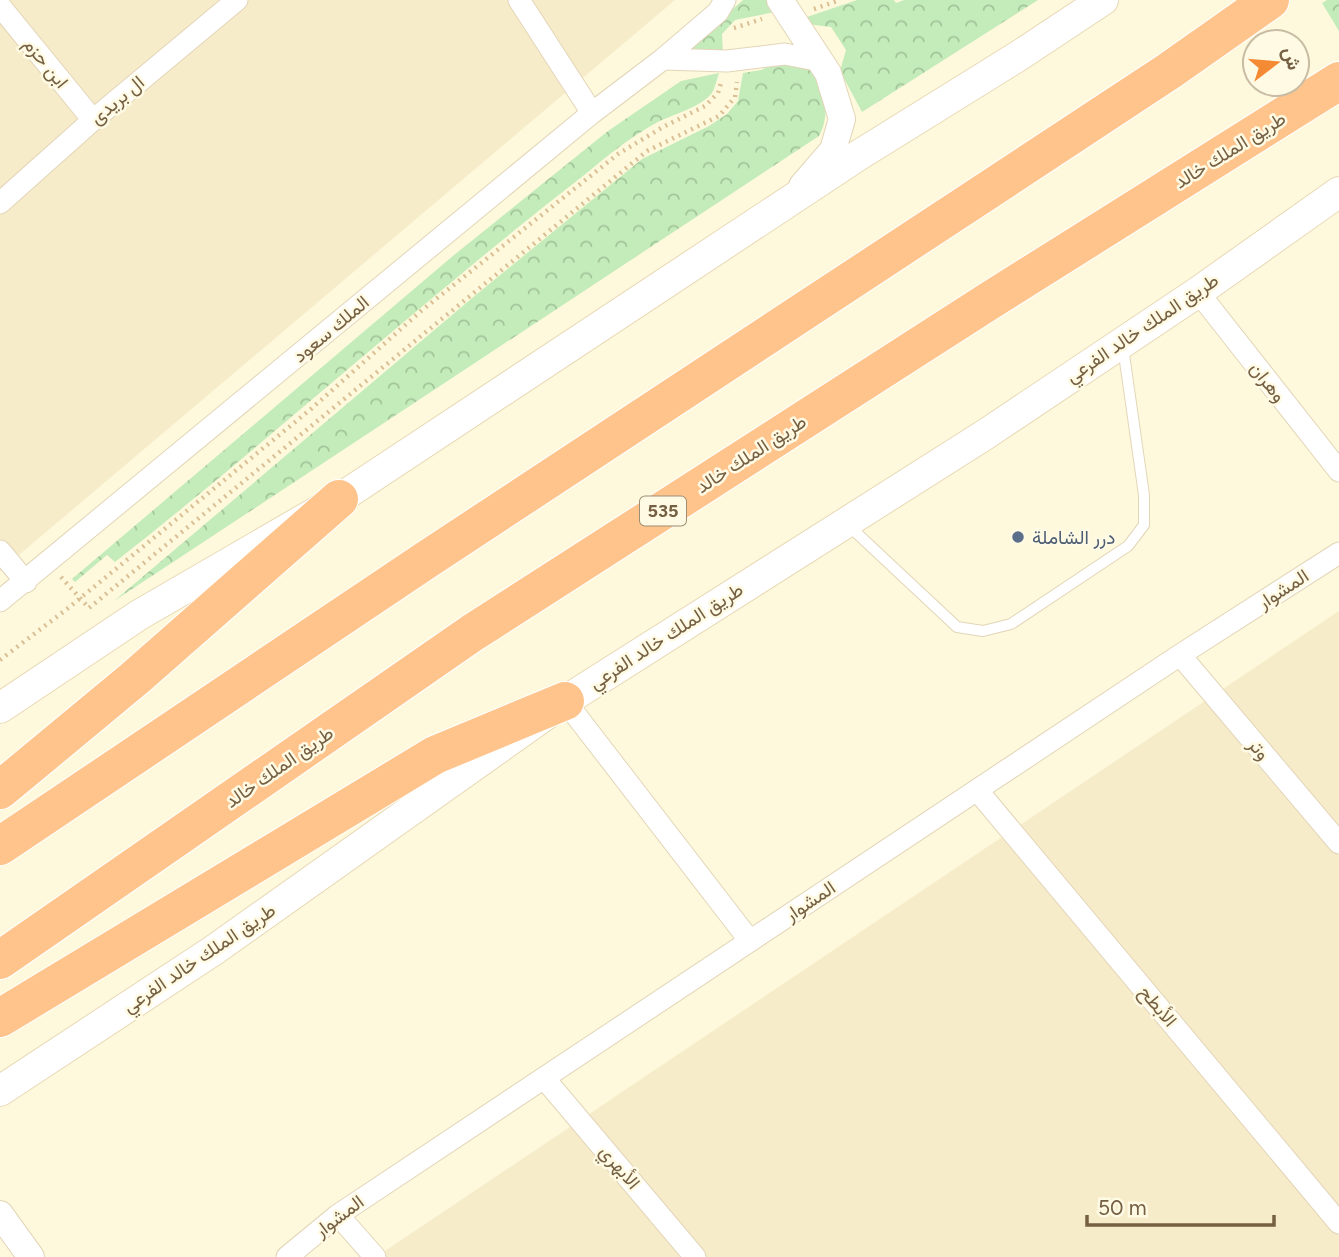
<svg xmlns="http://www.w3.org/2000/svg" width="1339" height="1257" font-family="Figtree,Vazirmatn,sans-serif">
  <style>
    .residential { fill: #f7ecca }
    .forest { fill: url(#forest-crowns) }
    .lines { fill: none; stroke-linecap: round; stroke-linejoin: round }
    .service-casing { stroke: #e3d5b8; stroke-width: 12 }
    .minor-casing { stroke: #e3d5b8; stroke-width: 23 }
    .tertiary-casing { stroke: #e3d5b8; stroke-width: 28 }
    .secondary-casing { stroke: #e8d8b5; stroke-width: 32 }
    .motorway-casing { stroke: #fff; stroke-width: 40 }
    .path { stroke: #dabf95; stroke-width: 4.5; stroke-dasharray: 2 5; stroke-linecap: butt }
    .service { stroke: #fff; stroke-width: 10 }
    .minor { stroke: #fff; stroke-width: 21 }
    .tertiary { stroke: #fff; stroke-width: 26 }
    .secondary { stroke: #fff; stroke-width: 30 }
    .motorway { stroke: #ffc48c; stroke-width: 38 }
    .service-dot { fill: #5c6f8a; stroke: #fffae4; stroke-width: 2.5 }
    .labels { text-anchor: middle; dominant-baseline: central; stroke-width: 5; stroke-linejoin: round; paint-order: stroke }
    .shield { fill: #fffae4; stroke: #9e8e73; stroke-width: 2 }
    .shield-label { font-size: 18px; font-weight: bold; fill: #756043 }
    .street-label { font-size: 19px; fill: #756043; stroke: #fffae4 }
    .service-label { font-size: 19px; fill: #4e5e75; stroke: #fffae4; text-anchor: start }
  </style>
  <defs>
    <pattern id="forest-crowns" width="20" height="18" patternUnits="userSpaceOnUse" patternTransform="scale(1.75)"><rect width="20" height="18" fill="#c3ecba"/><path d="M2 6a3 3 0 1 1 6 0M12 15a3 3 0 1 1 6 0" fill="none" stroke="#a3c399"/></pattern>
  </defs>
  <rect width="100%" height="100%" fill="#fef9dc"/>
  <path class="residential" d="M0 0H675L0 571Z
    M1339 611V1257H376Z"/>
  <path class="forest" d="M743 0H766L775 12 735 20 722 34 723 54H703L688 48Z
    M857 0H894L896 3 904 0H1038L862 112 840 71 846 50 831 27 807 24 804 18Z
    M1327 0H1339V31L1322 3Z
    M779 62C788 64 805 65 812 71 829 85 829 119 819 136L114 601 471 299 642 159 709 126 727 114 738 101 743 73 761 70Z
    M719 73C717 79 715 88 712 93 700 108 673 114 656 123 629 138 606 157 583 176 423 300 274 437 115 562L107 555 75 582 72 579 454 255 608 131 681 81Z"/>
  <g class="lines">
    <g class="service-casing">
      <path id="service" d="M848 525 957 627 983 631 1011 624 1128 546 1144 525V495L1123 347"/>
    </g>
    <g class="minor-casing">
      <path id="minor" d="M519 0 592 113
        M0 6 93 120
        M663 59 727 61 785 54 821 61
        M0 203 93 120 237 0
        M1198 292 1339 471
        M0 551 26 582
        M0 601 592 113 663 59 718 12 725 0
        M1180 655 1339 843
        M565 701 750 941
        M977 790 1339 1223
        M544 1078 695 1257
        M338 1215 375 1257
        M287 1257 338 1215 1180 655 1339 553"/>
    </g>
    <g class="tertiary-casing">
      <path id="tertiary" d="M780 0 828 73 842 119 833 150 802 186
        M0 1214 31 1257"/>
    </g>
    <g class="secondary-casing">
      <path id="secondary" d="M0 708 139 615 339 499 859 155 1020 55 1103 0
        M0 1091 214 950 565 701 986 434 1198 292 1339 192"/>
    </g>
    <g class="motorway-casing">
      <path id="motorway" d="M0 790 135 678 339 499
        M0 846 426 560 1169 71 1270 0
        M0 960 472 633 989 301 1339 81
        M0 1018 435 755 565 701"/>
    </g>
    <path class="path" d="M814 9 840 0
      M734 28 762 19
      M61 577 89 608 647 151 719 116 735 97 737 82
      M0 660 67 609 311 409 421 311 618 154 663 127 705 106 718 93 721 83"/>
    <use href="#service" class="service"/>
    <use href="#minor" class="minor"/>
    <use href="#tertiary" class="tertiary"/>
    <use href="#secondary" class="secondary"/>
    <use href="#motorway" class="motorway"/>
  </g>
  <circle class="service-dot" cx="1018" cy="537" r="7"/>
  <g class="labels">
    <rect class="shield" x="640" y="496.5" width="46" height="29" rx="5"/>
    <g class="shield-label">
      <text x="663" y="511">535</text>
    </g>
    <g class="street-label">
      <text transform="translate(46 63) rotate(51)">ابن حزم</text>
      <text transform="translate(117 100) rotate(-40)">ال بريدى</text>
      <text transform="translate(1230 150) rotate(-32)">طريق الملك خالد</text>
      <text transform="translate(1142 328) rotate(-34)">طريق الملك خالد الفرعي</text>
      <text transform="translate(331 329) rotate(-40)">الملك سعود</text>
      <text transform="translate(1268 382) rotate(52)">وهران</text>
      <text transform="translate(751 454) rotate(-33)">طريق الملك خالد</text>
      <text transform="translate(1283 589) rotate(-33)">المشوار</text>
      <text transform="translate(666 636) rotate(-33)">طريق الملك خالد الفرعي</text>
      <text transform="translate(1259 749) rotate(50)">وتر</text>
      <text transform="translate(279 767) rotate(-35)">طريق الملك خالد</text>
      <text transform="translate(810 901) rotate(-34)">المشوار</text>
      <text transform="translate(199 958) rotate(-34)">طريق الملك خالد الفرعي</text>
      <text transform="translate(1158 1006) rotate(50)">الأبطح</text>
      <text transform="translate(620 1167) rotate(50)">الأبهري</text>
      <text transform="translate(339 1216) rotate(-37)">المشوار</text>
    </g>
    <g class="service-label">
      <text x="1032" y="537">درر الشاملة</text>
    </g>
  </g>
  <g transform="translate(1276 63) rotate(74)"><circle r="33" fill="#fffae4" stroke="#c8bca4" stroke-width="2"/>
  <path d="M0-5L12 26L0 18L-12 26Z" fill="#f58a34"/>
  <text y="-10" font-size="19" font-weight="bold" text-anchor="middle" fill="#756043">ش</text>
  </g>
  <path d="M1087 1215v10h187v-10" fill="none" stroke="#756043" stroke-width="3.5"/>
  <text x="1098" y="1215" font-size="21" fill="#756043" stroke="#fffae4" stroke-width="5" paint-order="stroke">50 m</text>
</svg>
